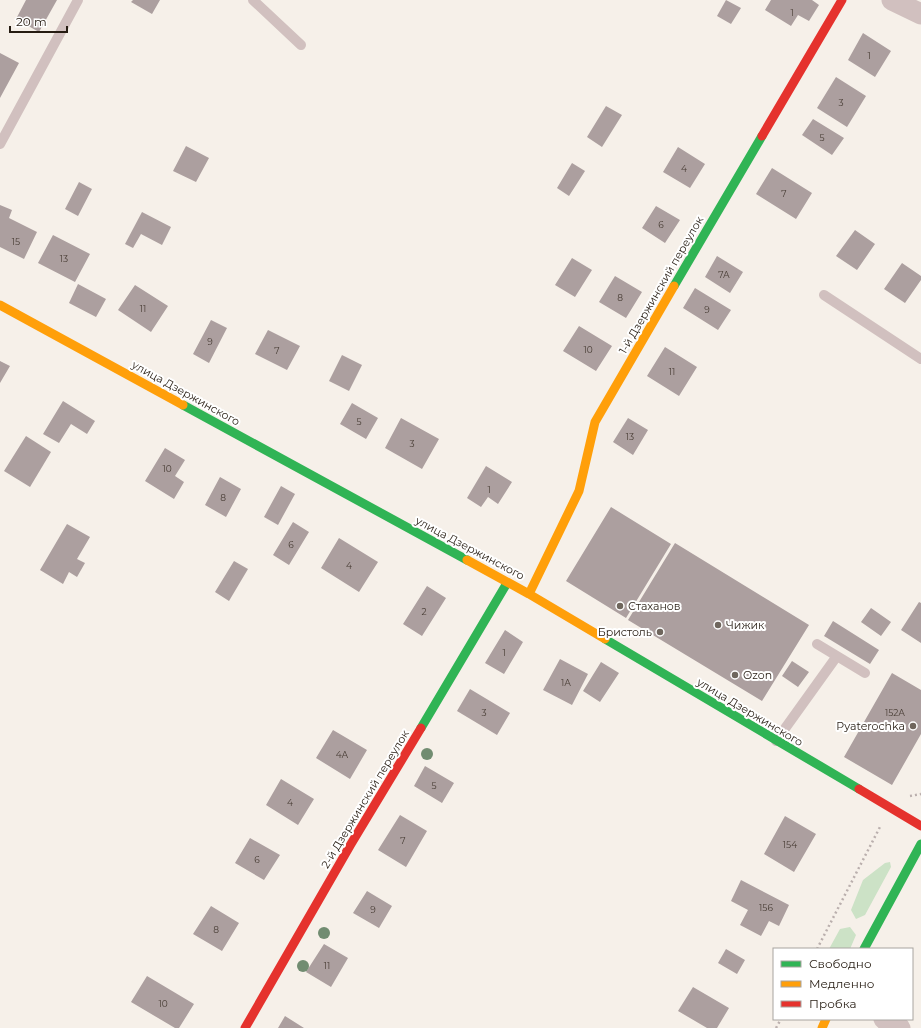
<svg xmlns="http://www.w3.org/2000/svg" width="921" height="1028" font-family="Montserrat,sans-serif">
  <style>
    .green { fill: #cce2c6 }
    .building { fill: #ac9f9f }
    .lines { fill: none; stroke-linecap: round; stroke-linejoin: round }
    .path { stroke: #baafad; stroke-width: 2.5; stroke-dasharray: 2 3; stroke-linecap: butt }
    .lane { stroke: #d1c0bf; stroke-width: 10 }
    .street { stroke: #d1c0bf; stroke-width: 21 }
    .fast { stroke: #30b455; stroke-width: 9 }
    .slow { stroke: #ff9f0a; stroke-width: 9 }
    .jam { stroke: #e5322d; stroke-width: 9 }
    .tree { fill: #718c71 }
    .poi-dot { fill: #6f665d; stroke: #fff; stroke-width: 1.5 }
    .labels { text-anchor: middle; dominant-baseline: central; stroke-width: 4; stroke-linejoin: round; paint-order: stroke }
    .number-label { font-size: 9px; fill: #483d35 }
    .street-label { font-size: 11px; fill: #261c12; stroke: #fff }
    .poi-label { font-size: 11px; fill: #261c12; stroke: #fff; text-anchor: start }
  </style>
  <rect width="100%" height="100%" fill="#f6f0e9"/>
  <path class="green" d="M890 862 891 867 865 915 856 919 851 910 863 880 885 863Z
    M850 927 856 935 850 949H829L840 929Z"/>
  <path class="building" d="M26 0H57L39 32 16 19Z
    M133 0H160L152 14 131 2Z
    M726 0 741 8 731 24 717 16Z
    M771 0H812L819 5 809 21 798 15 791 26 765 10Z
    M863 33 891 51 875 77 848 60Z
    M0 53 19 63 0 98Z
    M836 77 866 96 847 127 817 108Z
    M606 106 622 115 602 147 587 137Z
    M813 119 844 138 832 155 802 135Z
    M186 146 209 158 196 182 173 171Z
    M678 147 705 164 690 188 663 172Z
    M572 163 585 171 569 196 557 188Z
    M772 168 812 193 796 219 756 194Z
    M79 182 92 189 78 216 65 209Z
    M0 205 12 210 9 218 37 232 24 259 0 247Z
    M656 206 680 220 665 243 642 228Z
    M142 212 171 227 162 245 141 234 133 248 125 244Z
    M855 230 875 244 857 270 836 256Z
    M53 235 90 254 75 282 38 263Z
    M717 256 743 272 730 293 705 277Z
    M572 258 592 270 575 297 555 285Z
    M902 263 921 276V280L905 303 884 289Z
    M615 276 642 292 626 318 599 302Z
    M78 284 106 299 96 317 69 303Z
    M135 285 168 306 151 332 118 310Z
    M695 288 731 310 718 330 683 308Z
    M211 320 227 328 209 363 193 354Z
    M579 326 612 346 596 371 563 351Z
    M268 330 300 346 287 370 255 354Z
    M665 347 697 367 679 396 647 376Z
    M342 355 362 365 349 391 329 381Z
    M0 361 10 366 0 383Z
    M63 401 95 421 87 434 71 424 59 443 43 434Z
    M352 403 378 418 366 439 340 424Z
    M401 418 439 439 422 469 385 448Z
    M628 418 648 430 633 455 613 442Z
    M26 436 51 452 30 487 4 471Z
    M165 448 185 460 175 476 184 482 174 499 145 481Z
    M486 466 512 482 498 504 488 497 481 507 467 498Z
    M220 477 241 489 226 517 205 505Z
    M281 486 295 494 278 525 264 517Z
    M611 507 671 544 626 618 566 581Z
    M293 522 309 532 289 565 273 555Z
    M67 524 90 537 77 559 85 563 77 577 69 572 63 584 40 570Z
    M339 538 378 562 359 592 321 568Z
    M675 543 809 625 762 701 628 620Z
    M234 561 248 569 229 601 215 592Z
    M427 586 446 598 422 636 403 624Z
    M919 602 921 603V643L901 630Z
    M871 608 891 622 881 636 861 622Z
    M833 621 879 650 870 664 824 636Z
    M505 630 523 642 504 674 485 663Z
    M560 659 588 674 572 705 543 690Z
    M792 661 809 672 798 687 782 676Z
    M601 662 619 673 600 702 583 691Z
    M892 673 921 690V734L892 785 844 757Z
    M470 689 510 713 497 735 457 711Z
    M333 730 367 750 350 779 316 758Z
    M425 766 454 783 442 803 414 786Z
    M281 779 314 799 298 825 266 805Z
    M400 815 427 831 406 867 378 850Z
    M785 816 816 834 794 872 764 854Z
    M250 838 280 855 264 880 235 863Z
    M741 880 789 905 779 926 769 921 761 936 740 925 748 910 731 901Z
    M367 891 392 906 379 928 353 913Z
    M211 906 239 923 222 951 193 934Z
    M324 944 348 958 331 987 306 972Z
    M726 949 745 960 737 974 718 963Z
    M147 976 194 1004 179 1028H175L131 1002Z
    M693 987 729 1008 717 1028H707L678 1011Z
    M285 1016 304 1028H278Z"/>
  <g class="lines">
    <path class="path" d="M910 796 921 794
      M817 949 881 825
      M776 1028 781 1019"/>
    <path class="lane" d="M253 0 301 45
      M0 144 78 0
      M824 295 921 359
      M817 644 865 673
      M776 741 837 656"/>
    <path class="street" d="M892 0 921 14
      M884 1019 900 1028"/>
    <path class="fast" d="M674 286 762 136
      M183 405 467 560
      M605 639 859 789
      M421 728 507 583
      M864 949 921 844"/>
    <path class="slow" d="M0 305 183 405
      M467 560 529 594 605 639
      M529 594 579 491 595 422 674 286
      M822 1028 826 1019"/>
    <path class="jam" d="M762 136 842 0
      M859 789 921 826
      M245 1028 351 844 421 728"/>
  </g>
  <g class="tree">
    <circle cx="427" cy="754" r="6"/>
    <circle cx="324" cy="933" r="6"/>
    <circle cx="303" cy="966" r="6"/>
  </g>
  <g class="poi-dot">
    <circle cx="620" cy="606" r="4"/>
    <circle cx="718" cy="625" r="4"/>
    <circle cx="660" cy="632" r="4"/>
    <circle cx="735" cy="675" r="4"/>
    <circle cx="913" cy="726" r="4"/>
  </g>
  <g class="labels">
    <g class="number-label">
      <text x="792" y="12">1</text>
      <text x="869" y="55">1</text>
      <text x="841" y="102">3</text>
      <text x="822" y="137">5</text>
      <text x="684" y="168">4</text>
      <text x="784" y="193">7</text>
      <text x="661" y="224">6</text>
      <text x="16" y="241">15</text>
      <text x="64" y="258">13</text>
      <text x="724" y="274">7А</text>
      <text x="620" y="297">8</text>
      <text x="143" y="308">11</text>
      <text x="707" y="309">9</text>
      <text x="210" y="341">9</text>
      <text x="588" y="349">10</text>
      <text x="277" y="350">7</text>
      <text x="672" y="371">11</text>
      <text x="359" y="421">5</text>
      <text x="630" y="436">13</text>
      <text x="412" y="443">3</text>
      <text x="167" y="468">10</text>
      <text x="489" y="489">1</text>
      <text x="223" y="497">8</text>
      <text x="291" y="544">6</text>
      <text x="349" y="565">4</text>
      <text x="424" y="611">2</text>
      <text x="504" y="652">1</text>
      <text x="566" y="682">1А</text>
      <text x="484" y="712">3</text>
      <text x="895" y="712">152А</text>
      <text x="342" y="754">4А</text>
      <text x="434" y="785">5</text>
      <text x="290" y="802">4</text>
      <text x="403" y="840">7</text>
      <text x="790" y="844">154</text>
      <text x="257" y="859">6</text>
      <text x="766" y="907">156</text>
      <text x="373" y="909">9</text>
      <text x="216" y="929">8</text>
      <text x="327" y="965">11</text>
      <text x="163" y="1003">10</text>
    </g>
    <g class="street-label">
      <text transform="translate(661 285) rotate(-60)">1-й Дзержинский переулок</text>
      <text transform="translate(186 393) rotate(29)">улица Дзержинского</text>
      <text transform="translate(470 548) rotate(28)">улица Дзержинского</text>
      <text transform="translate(750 712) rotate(31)">улица Дзержинского</text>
      <text transform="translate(365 799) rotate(-59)">2-й Дзержинский переулок</text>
    </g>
    <g class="poi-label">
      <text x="628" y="606">Стаханов</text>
      <text x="726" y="625">Чижик</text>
      <text x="652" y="632" text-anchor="end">Бристоль</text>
      <text x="743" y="675">Ozon</text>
      <text x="905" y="726" text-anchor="end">Pyaterochka</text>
    </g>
  </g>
  <rect x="773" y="948" width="140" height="72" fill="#ffffff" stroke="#a8a4a0"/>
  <rect x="781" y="961" width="20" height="6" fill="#30b455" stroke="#a8a4a0"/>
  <text x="809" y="968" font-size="12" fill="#261c12">Свободно</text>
  <rect x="781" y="981" width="20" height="6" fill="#ff9f0a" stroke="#a8a4a0"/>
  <text x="809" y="988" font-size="12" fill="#261c12">Медленно</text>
  <rect x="781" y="1001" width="20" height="6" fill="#e5322d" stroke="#a8a4a0"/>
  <text x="809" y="1008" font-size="12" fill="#261c12">Пробка</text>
  <path d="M10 26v6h57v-6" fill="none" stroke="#261c12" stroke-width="2"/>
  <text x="16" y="26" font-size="12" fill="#261c12" stroke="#ffffff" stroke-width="3" paint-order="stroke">20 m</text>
</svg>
